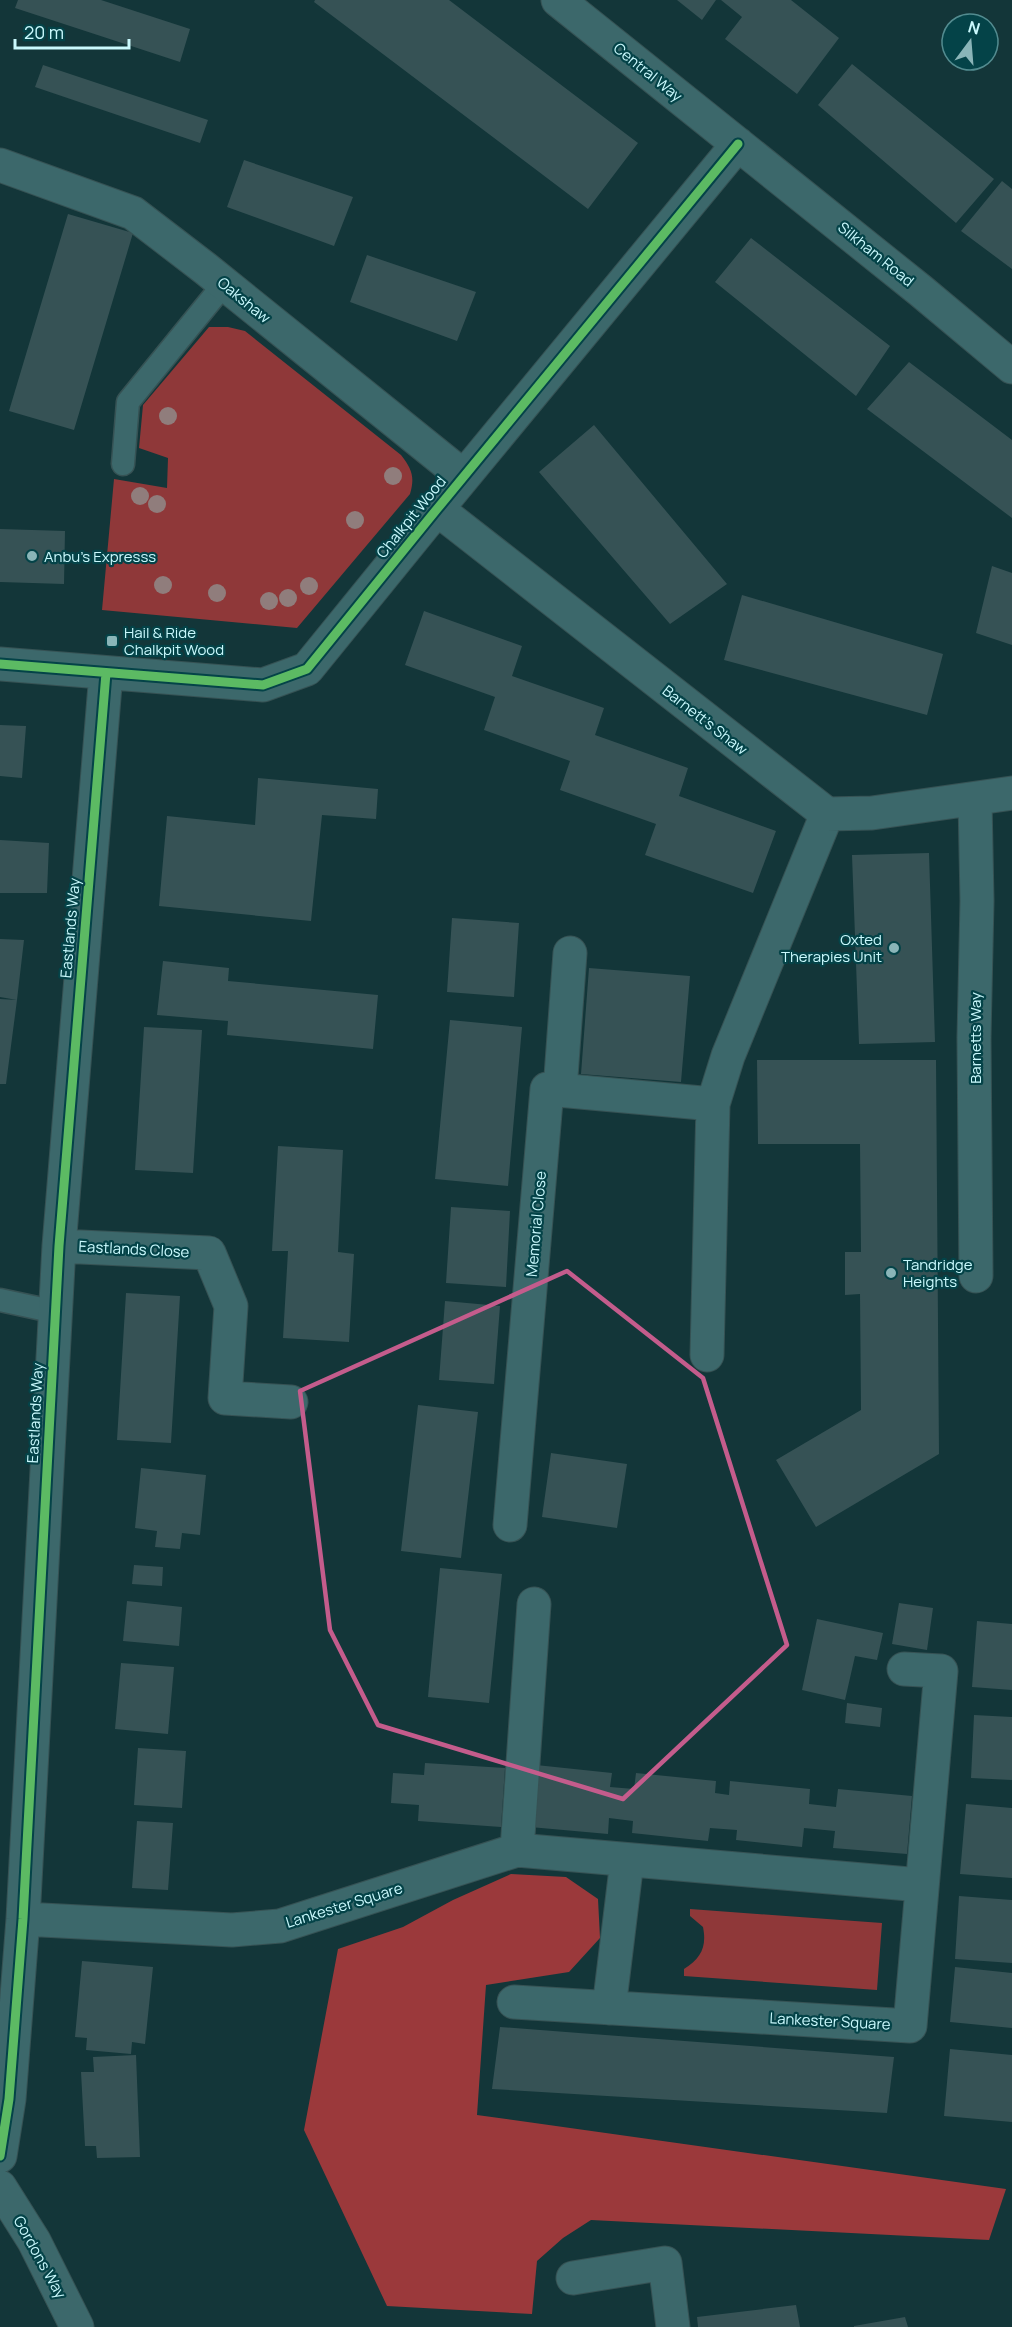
<svg xmlns="http://www.w3.org/2000/svg" width="1012" height="2327" font-family="Manrope,sans-serif">
  <style>
    .green { fill: #8f3839 }
    .forest { fill: #9b393b }
    .building { fill: #365255 }
    .lines { fill: none; stroke-linecap: round; stroke-linejoin: round }
    .service-casing { stroke: #365254; stroke-width: 25 }
    .minor-casing { stroke: #365254; stroke-width: 35 }
    .service { stroke: #3c686b; stroke-width: 22 }
    .minor { stroke: #3c686b; stroke-width: 33 }
    .cycleway-casing { stroke: #044348; stroke-width: 13 }
    .cycleway { stroke: #5cba63; stroke-width: 9 }
    .tree { fill: #907d7c }
    .marked { fill: none; stroke: #c45c8c; stroke-width: 4.5; stroke-linejoin: round }
    .poi-dot { fill: #8ab5b8; stroke: #044348; stroke-width: 2 }
    .labels { text-anchor: middle; dominant-baseline: central; stroke-width: 4.5; stroke-linejoin: round; paint-order: stroke }
    .street-label { font-size: 15px; fill: #caf9fd; stroke: #044348 }
    .poi-label { font-size: 15px; fill: #caf9fd; stroke: #044348; text-anchor: start }
  </style>
  <rect width="100%" height="100%" fill="#133639"/>
  <path class="green" d="M209 327H228L245 331 401 455C412 469 415 477 410 494L297 628 102 610 114 479 167 488 168 458 139 448 143 405Z
    M690 1909 882 1923 877 1990 684 1976V1969C701 1958 707 1947 703 1927L690 1916Z"/>
  <path class="forest" d="M511 1874 566 1877 598 1899 600 1938 569 1972 486 1985 477 2115 1006 2189 989 2240 591 2220 563 2238 537 2261 532 2314 387 2306 304 2130 338 1949 403 1927 453 1900Z"/>
  <path class="building" d="M18 0H101L190 29 180 62 15 8Z
    M315 0H449L638 143 588 209 314 2Z
    M677 0H716L702 20Z
    M721 0H791L839 38 797 94 725 39 742 17Z
    M852 64 994 179 956 223 818 105Z
    M43 65 208 120 200 143 35 87Z
    M244 160 353 197 334 246 227 207Z
    M1002 181 1012 189V269L961 231Z
    M68 214 133 233 74 430 9 411Z
    M751 238 890 346 856 396 715 282Z
    M367 255 476 292 457 341 350 302Z
    M909 362 1012 440V518L867 409Z
    M594 425 727 584 670 624 539 472Z
    M0 529 65 531 64 584 0 582Z
    M992 566 1012 573V645L976 633Z
    M742 595 943 654 927 715 724 660Z
    M424 611 522 646 512 676 604 708 595 735 688 768 679 796 776 831 753 893 645 855 656 824 560 790 570 761 484 730 495 697 405 665Z
    M0 725 26 726 22 778 0 776Z
    M258 778 378 789 376 819 322 815 311 921 159 906 167 816 255 825Z
    M0 840 49 843 47 893H0Z
    M929 853 935 1042 859 1044 852 855Z
    M452 918 519 923 514 997 447 992Z
    M0 939 24 940 17 1000 0 997Z
    M163 961 229 968 228 981 378 995 373 1049 227 1035 228 1021 157 1015Z
    M589 968 690 976 681 1082 581 1074Z
    M0 999 17 1000 6 1084H0Z
    M450 1020 522 1027 508 1186 435 1179Z
    M144 1027 202 1030 193 1173 135 1170Z
    M757 1060H936L939 1454 816 1527 776 1460 861 1410 860 1294 845 1295V1252H861L860 1144H758Z
    M278 1146 343 1150 338 1252 354 1254 349 1342 283 1338 288 1251H272Z
    M451 1207 510 1211 506 1287 446 1283Z
    M126 1293 180 1296 171 1443 117 1440Z
    M445 1301 500 1306 494 1384 439 1380Z
    M418 1405 478 1412 461 1558 401 1551Z
    M551 1453 627 1464 617 1528 542 1517Z
    M141 1468 206 1475 200 1535 182 1533 180 1549 155 1547 157 1531 135 1528Z
    M134 1565 163 1567 162 1586 132 1584Z
    M440 1568 502 1574 489 1703 428 1697Z
    M127 1601 182 1607 179 1646 123 1641Z
    M899 1603 933 1608 927 1650 892 1644Z
    M817 1619 883 1633 877 1660 855 1656 845 1700 802 1690Z
    M977 1621 1012 1624V1690L972 1687Z
    M121 1663 174 1667 168 1734 115 1729Z
    M847 1703 882 1708 880 1727 845 1723Z
    M974 1715 1012 1717V1780L971 1778Z
    M138 1748 186 1751 182 1808 134 1805Z
    M425 1763 505 1768 501 1827 418 1821 419 1805 391 1803 393 1773 424 1775Z
    M536 1765 612 1773 610 1787 634 1789 636 1773 716 1781 715 1793 729 1795 730 1781 810 1789 809 1804 836 1807 838 1789 912 1796 907 1854 833 1848 835 1831 804 1828 802 1847 736 1840 737 1830 710 1828 708 1841 632 1833 633 1821 609 1818 608 1834 530 1827Z
    M966 1804 1012 1808V1878L960 1874Z
    M137 1821 173 1823 168 1890 132 1888Z
    M959 1896 1012 1900V1963L955 1959Z
    M82 1961 153 1967 145 2044 132 2042 131 2054 86 2050 87 2038 75 2037Z
    M955 1967 1012 1973V2028L950 2022Z
    M500 2027 894 2057 887 2113 492 2089Z
    M950 2049 1012 2055V2122L944 2116Z
    M136 2055 140 2157 97 2158 96 2146H85L81 2072H94L93 2057Z
    M796 2305 800 2327H698L697 2317Z
    M905 2317 908 2327H854V2326Z"/>
  <g class="lines">
    <g class="service-casing">
      <path id="service" d="M123 464 128 402 224 284
        M0 1300 56 1312"/>
    </g>
    <g class="minor-casing">
      <path id="minor" d="M558 0 921 291 1012 367
        M0 165 133 213 206 269 463 476
        M437 509 827 814 872 813 1012 793
        M0 664 263 685 307 669 437 509 738 144
        M975 800 977 901 974 1038 976 1276
        M560 1090 570 953
        M59 1246 209 1253 231 1306 225 1398 291 1402
        M707 1355 713 1104 728 1056 827 814
        M510 1525 547 1089 713 1104
        M517 1850 534 1604
        M23 1919 232 1930 280 1926 517 1850 921 1885
        M514 2002 910 2026 941 1671 904 1669
        M609 2008 627 1861
        M0 2156 9 2099 23 1919 59 1246 106 673
        M0 2187 34 2241 77 2327
        M573 2278 665 2263 673 2327"/>
    </g>
    <use href="#service" class="service"/>
    <use href="#minor" class="minor"/>
    <g class="cycleway-casing">
      <path id="cycleway" d="M0 664 263 685 307 669 437 509 738 144
        M0 2156 9 2099 23 1919 59 1246 106 673"/>
    </g>
    <use href="#cycleway" class="cycleway"/>
  </g>
  <g class="tree">
    <circle cx="168" cy="416" r="9"/>
    <circle cx="393" cy="476" r="9"/>
    <circle cx="140" cy="496" r="9"/>
    <circle cx="157" cy="504" r="9"/>
    <circle cx="355" cy="520" r="9"/>
    <circle cx="163" cy="585" r="9"/>
    <circle cx="309" cy="586" r="9"/>
    <circle cx="217" cy="593" r="9"/>
    <circle cx="288" cy="598" r="9"/>
    <circle cx="269" cy="601" r="9"/>
  </g>
  <path class="marked" d="M567 1271 703 1378 787 1645 623 1799 378 1725 330 1630 300 1391Z"/>
  <g class="poi-dot">
    <circle cx="32" cy="556" r="6"/>
    <rect x="106" y="635" width="12" height="12" rx="3"/>
    <circle cx="894" cy="948" r="6"/>
    <circle cx="891" cy="1273" r="6"/>
  </g>
  <g class="labels">
    <g class="street-label">
      <text transform="translate(648 72) rotate(39)">Central Way</text>
      <text transform="translate(876 254) rotate(39)">Silkham Road</text>
      <text transform="translate(244 300) rotate(39)">Oakshaw</text>
      <text transform="translate(411 517) rotate(-51)">Chalkpit Wood</text>
      <text transform="translate(705 720) rotate(38)">Barnett's Shaw</text>
      <text transform="translate(70 928) rotate(-85)">Eastlands Way</text>
      <text transform="translate(975 1038) rotate(-90)">Barnetts Way</text>
      <text transform="translate(536 1224) rotate(-85)">Memorial Close</text>
      <text transform="translate(134 1249) rotate(3)">Eastlands Close</text>
      <text transform="translate(35 1413) rotate(-87)">Eastlands Way</text>
      <text transform="translate(344 1905) rotate(-17)">Lankester Square</text>
      <text transform="translate(830 2021) rotate(3)">Lankester Square</text>
      <text transform="translate(40 2257) rotate(61)">Gordons Way</text>
    </g>
    <g class="poi-label">
      <text x="44" y="556">Anbu's Expresss</text>
      <text x="124" y="632">Hail &amp; Ride<tspan x="124" dy="17">Chalkpit Wood</tspan></text>
      <text x="882" y="939" text-anchor="end">Oxted<tspan x="882" dy="17">Therapies Unit</tspan></text>
      <text x="903" y="1264">Tandridge<tspan x="903" dy="17">Heights</tspan></text>
    </g>
  </g>
  <g transform="translate(970 42) rotate(16)"><circle r="28" fill="#044348" stroke="#538c90" stroke-width="1.5"/>
  <path d="M0-4.5L10 22L0 15L-10 22Z" fill="#8ab5b8"/>
  <text y="-9" font-size="16" font-weight="bold" text-anchor="middle" fill="#caf9fd">N</text>
  </g>
  <path d="M15 39v9h114v-9" fill="none" stroke="#caf9fd" stroke-width="3"/>
  <text x="24" y="39" font-size="18" fill="#caf9fd" stroke="#044348" stroke-width="4.5" paint-order="stroke">20 m</text>
</svg>
